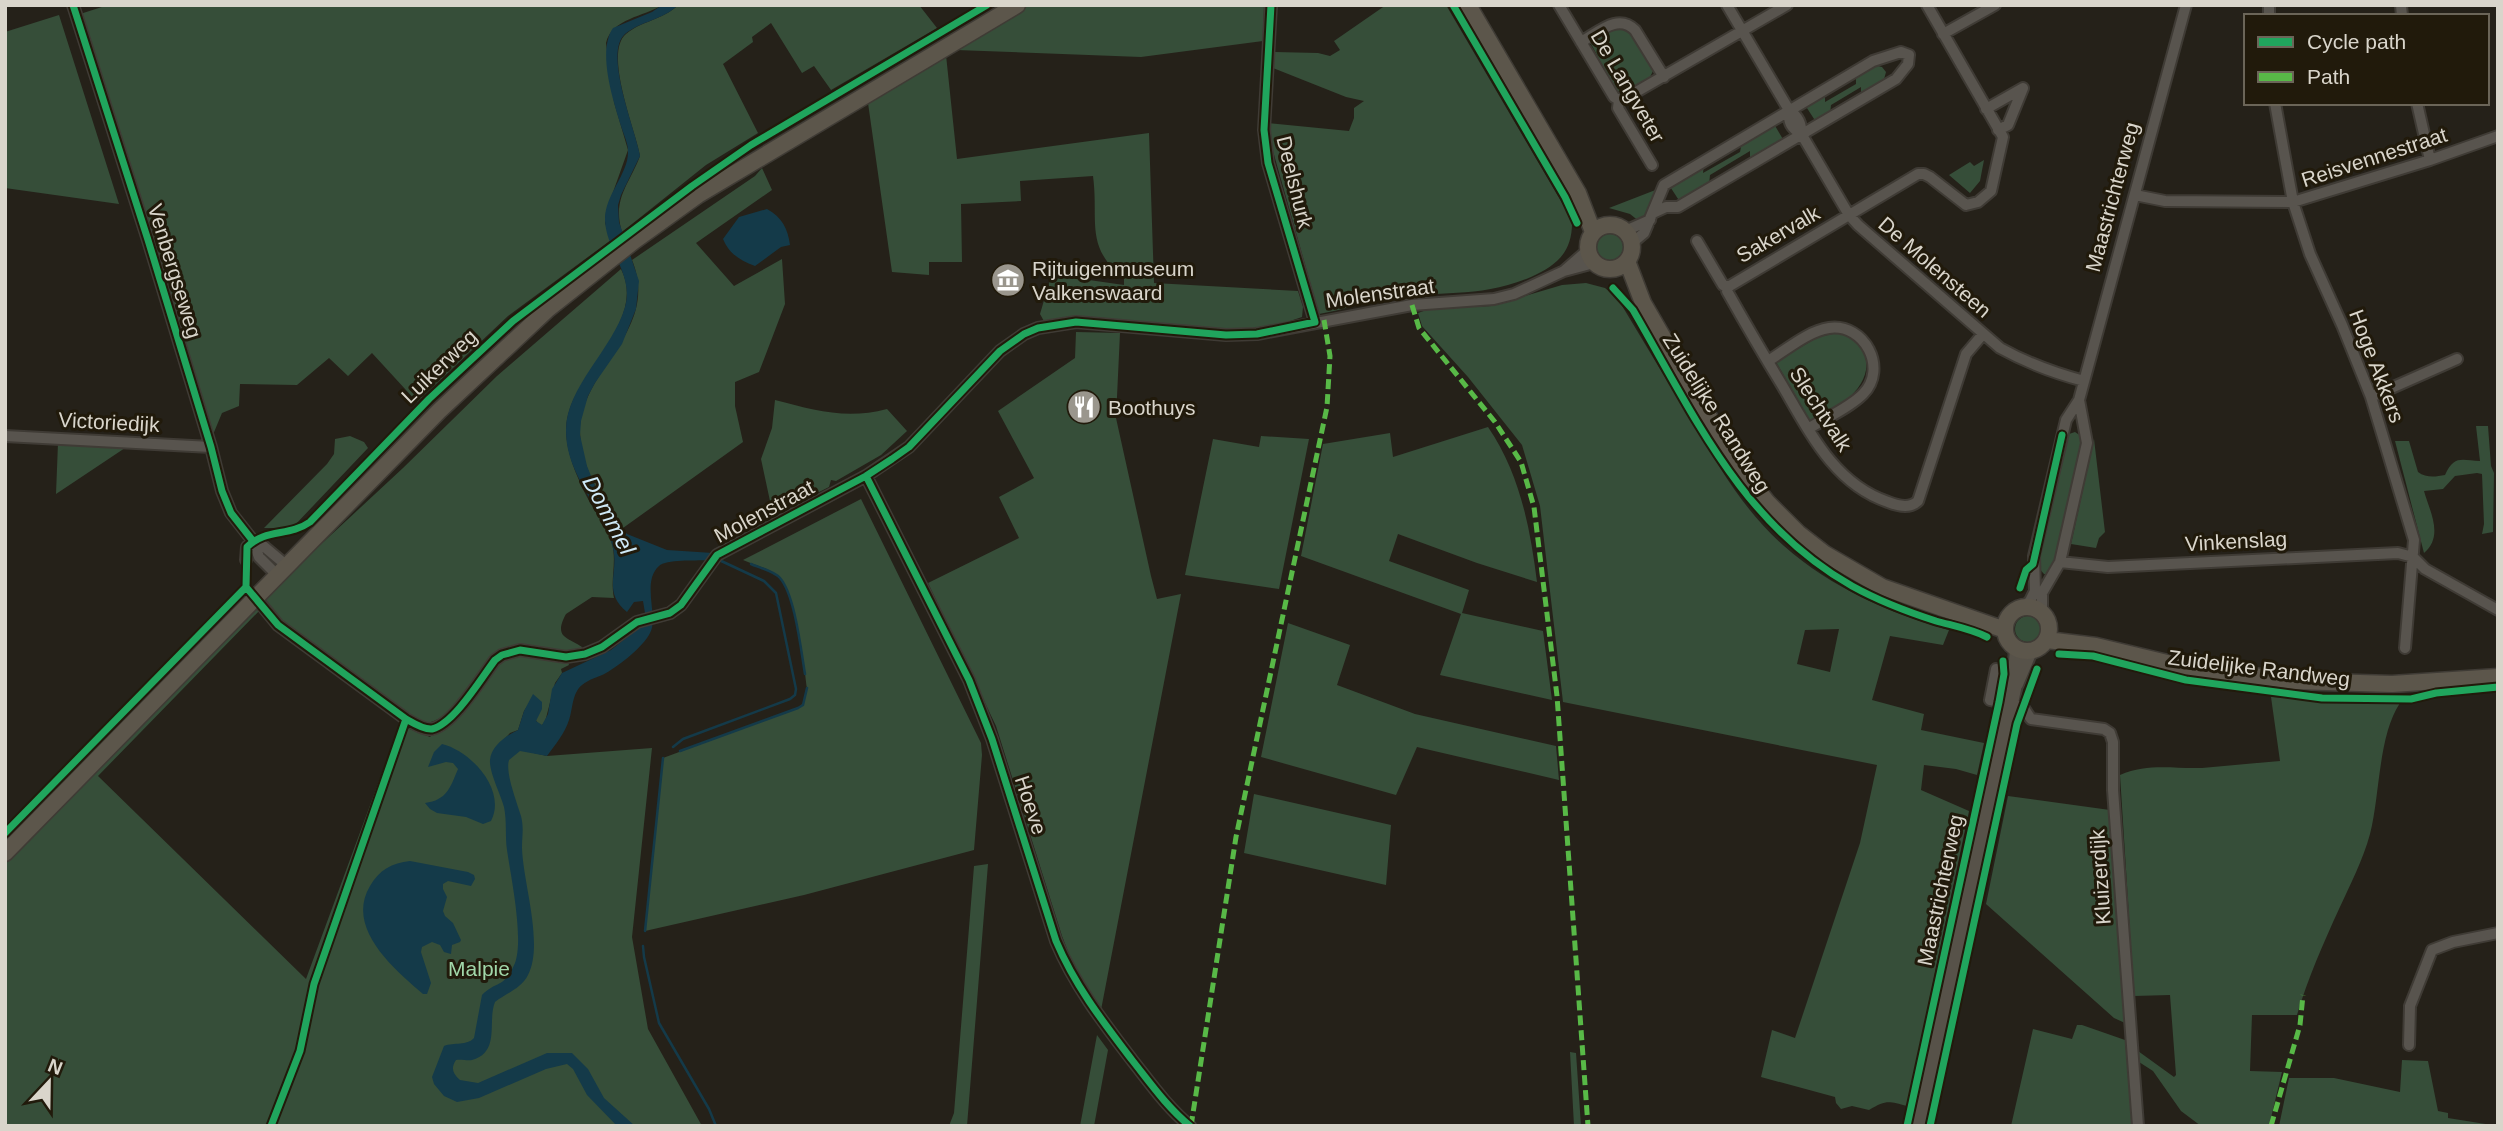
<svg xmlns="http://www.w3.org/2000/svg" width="2503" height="1131" font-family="Helvetica,sans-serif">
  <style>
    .green { fill: #364e39; fill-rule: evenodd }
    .water { fill: #143a49 }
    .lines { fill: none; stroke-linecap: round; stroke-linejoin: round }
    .stream { stroke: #143a49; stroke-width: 2.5 }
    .street-casing { stroke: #3f3b35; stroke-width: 14 }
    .secondary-casing { stroke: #3f3b35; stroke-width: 18 }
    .primary-casing { stroke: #3f3b35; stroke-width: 19 }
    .street { stroke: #58544e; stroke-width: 10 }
    .secondary { stroke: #575249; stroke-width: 14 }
    .primary { stroke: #5c564b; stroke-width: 16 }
    .quiet { stroke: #58b947; stroke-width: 5; stroke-dasharray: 10 5; stroke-linecap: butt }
    .cycleway-casing { stroke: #211a0b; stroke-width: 11 }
    .cycleway { stroke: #20a55d; stroke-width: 7 }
    .labels { text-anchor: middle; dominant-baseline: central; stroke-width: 6; stroke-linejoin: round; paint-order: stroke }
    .street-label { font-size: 21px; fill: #d9d5cb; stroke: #211a0b }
    .poi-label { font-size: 21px; fill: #d9d5cb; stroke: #211a0b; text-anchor: start }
    .park-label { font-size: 21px; fill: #a1d7a9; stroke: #211a0b }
    .water-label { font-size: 23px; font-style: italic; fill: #cee9f7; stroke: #211a0b }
  </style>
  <rect width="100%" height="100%" fill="#252119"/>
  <path class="green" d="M108 5H662C644 17 612 18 606 43L614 102 628 150 606 212 605 223 611 240 508 316 417 402 372 353 348 376 329 358 297 385 240 384 239 406 222 413 212 437 77 15Z
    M678 5H919L937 28 831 90 814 66 802 73 771 23 752 37 753 42 723 64 758 133 706 165 622 232C612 199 629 185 640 156 636 131 603 53 626 34 641 21 663 20 678 5Z
    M1029 5H1264L1263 41 1141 57 956 50Z
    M1386 5H1446L1572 220C1573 251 1558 265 1531 277 1479 299 1440 290 1388 298 1365 302 1342 310 1319 314L1269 137 1268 123 1349 131 1354 118V108L1364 101 1346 97 1273 68 1275 52 1318 53 1330 56 1340 50 1334 41Z
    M59 15 119 204 5 188V32Z
    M1614 26 1630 30 1653 71 1650 77 1622 93 1615 89 1590 42Z
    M946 55 957 159 1149 133 1154 283 1298 291 1303 307 1302 317 1284 323 1233 331 1127 321 1075 319 1045 323 1040 314 1050 280 1061 276 1124 285V279C1084 246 1099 221 1093 176L1020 181 1021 201 961 204 962 262H929V275L892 272 868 103Z
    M1874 65 1882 67 1886 72 1883 83 1861 96V87L1831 105 1830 114 1816 122 1805 105 1825 93V102L1856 84V74Z
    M1774 124 1784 141 1750 161V151L1710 175 1709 185 1680 202 1669 185 1704 164 1703 173 1740 152 1742 142Z
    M1984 160 1980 181 1970 193 1949 175 1970 162 1974 166Z
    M762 168 772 190 696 243 734 286 782 259 785 304 759 372 735 382V406L743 442 623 528C602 501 581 468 580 432 580 368 661 332 632 260L755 176Z
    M1658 189 1643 221 1640 222 1630 214 1609 208Z
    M1597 247a13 13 0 1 1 26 0a13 13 0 1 1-26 0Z
    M621 269C647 319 579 369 568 415 561 441 575 473 587 497 595 513 607 526 612 544 617 562 610 580 614 598L592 597 566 614C553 638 568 637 582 647L580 653 507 649C491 667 447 729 422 722 368 687 302 650 262 599L403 468 497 376Z
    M1586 283 1605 288 1618 299C1643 341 1668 382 1693 423 1719 467 1745 512 1784 546 1832 588 1889 613 1949 630L1943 645 1890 636 1872 700 1924 714 1921 730 1984 743 1977 775 1956 769 1924 765 1921 790 1969 811 1907 1106C1888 1101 1886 1100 1869 1110L1852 1106 1841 1109 1836 1103 1835 1097 1761 1077 1772 1030 1795 1038 1860 843 1877 765 1563 702 1540 506 1522 445 1468 377 1422 326 1418 313 1429 309 1491 306 1562 285ZM1839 629 1830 672 1797 664 1805 630Z
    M1076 332 1120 333 1116 418 1151 576 1157 599 1181 594 1101 1010 1076 972 1062 936 996 726 928 583 1019 538 999 497 1034 478 998 411 1075 358Z
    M1837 333C1848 335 1857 340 1863 351 1879 382 1836 413 1810 421L1776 362 1818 337Z
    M775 400C814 410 846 420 887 409L907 431 881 455 836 481 831 480 829 487 773 515 761 459 772 428Z
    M2476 426H2488L2491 466 2494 473 2493 532 2482 534 2484 524 2482 474 2477 473 2455 476 2443 489 2424 491C2430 512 2444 536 2424 553L2395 441H2409L2418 472C2426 478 2435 477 2445 475 2454 455 2461 460 2480 461Z
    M1488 427C1520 474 1530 527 1537 582L1477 563 1398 534 1389 561 1469 590 1462 613 1543 631 1552 700 1440 675 1461 614 1301 556 1323 444 1390 433 1393 457Z
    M2075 432 2084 438 2057 565 2050 574H2044L2037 566 2065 439 2069 434Z
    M350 436 364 442 368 448 295 525 291 528H264L327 464 334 454 335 439Z
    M1261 436 1309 439 1279 589 1185 575 1213 439 1259 447Z
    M2094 439 2105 532 2099 538 2096 548 2071 544Z
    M58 443 128 446 56 494Z
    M861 499 981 743 982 755 974 850 804 895 645 931 663 758 798 708C805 703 806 696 807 688 804 664 796 591 778 576 769 568 754 565 743 560Z
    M257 605 261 609 98 776 306 979 397 732 404 733 407 728 430 737 498 662 515 653 567 660 569 665 561 669 562 673 555 683 545 722 542 725 538 724 528 705 524 711 518 730 510 733 499 745 547 756 652 748 632 937 648 1029 702 1126H5V860Z
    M2015 629a13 13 0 1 1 26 0a13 13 0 1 1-26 0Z
    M1288 623 1350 645 1337 685 1415 714 1556 746 1559 780 1417 747 1396 795 1261 757Z
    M2271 697 2400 703C2378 736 2380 796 2370 834 2363 860 2350 885 2339 909 2323 944 2308 978 2297 1015H2252L2250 1071 2282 1072 2269 1126H2201L2181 1111 2153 1071 2139 1062 2138 1051 2174 1077 2176 1075 2170 995 2134 996 2120 775C2148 763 2173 769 2202 768 2228 766 2254 763 2280 761Z
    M1254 794 1391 825 1386 885 1244 853Z
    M2008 796 2110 810 2125 1023 2114 1018 1986 904Z
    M988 864 967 1126H949L954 1113 974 866Z
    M2077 1025H2082L2125 1040 2133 1126H2011L2033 1029 2072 1039Z
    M1097 1035 1108 1050 1094 1126H1080Z
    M1570 1052 1576 1053 1581 1126H1574Z
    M2402 1060 2428 1061 2438 1111 2448 1113V1118L2498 1126H2279L2289 1078H2334L2400 1092Z"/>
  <path class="water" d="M662 5H678C663 20 641 21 625 34 603 53 636 131 640 156L621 195 618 205 619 222 639 281 636 309 622 344 595 383 588 396 581 421 580 435 587 466 595 486 606 506 627 534 667 550 713 553 706 560C696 561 666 559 659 566 641 582 659 617 650 633 643 647 620 665 606 673 599 677 589 679 582 685 572 693 573 708 569 720 565 733 555 745 547 756L520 751 509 760C505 773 517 802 521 816 524 828 522 836 522 848 523 883 544 944 528 975 521 989 506 993 495 1002 487 1021 501 1052 472 1060 468 1061 461 1059 456 1060 451 1068 452 1073 460 1080L478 1083 547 1053H572L588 1069 604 1098 635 1126H617L587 1095 573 1069 567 1064 546 1069 479 1098 457 1102 444 1096 434 1084 432 1077 444 1046C454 1042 467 1046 474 1038L482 995C497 980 504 989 515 963 524 939 511 877 507 850 505 836 507 822 504 807 501 795 489 772 490 760 491 746 507 735 518 730L524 711 533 694 542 702V709L536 721 542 725 548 714 552 689 562 673 611 650 641 626 645 613 643 601 634 602 627 612C602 592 619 573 613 548 602 507 566 475 566 431 565 388 613 349 625 307 634 275 607 252 605 221 604 195 629 174 628 151 628 143 623 133 621 126 613 100 597 51 613 28L652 12Z
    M767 209C782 217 788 229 790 245L781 247 755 266C740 260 730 255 723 239L739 217Z
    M442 744C471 751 507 790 491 821L483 824 466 817 437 813 430 809 425 803C447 800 450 788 458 769L453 763 446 762 428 767 434 752Z
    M410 861 468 872 474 875 475 879 471 886 448 881 443 884V889L447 897 443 911 445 916 453 923 461 940 460 942 452 945 451 954 444 952 440 945 432 942 422 947 421 952 431 983 427 994H423C394 969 345 928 370 886 379 870 392 863 410 861Z"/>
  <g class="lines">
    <path class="stream" d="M751 564C760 568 774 571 780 578 795 595 801 651 805 674
      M673 747 683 739 790 699 795 695 796 689 776 593 764 581 717 559
      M680 751 798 708 803 705 807 688
      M645 931 663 758
      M643 946 644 957 659 1023 709 1109 716 1126"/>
    <g class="street-casing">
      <path id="street" d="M73 5 148 240 211 447 222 491 231 513 253 541 259 557 277 575
        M1271 5 1264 130 1268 163 1315 322
        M1559 5 1614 97 1619 100 1618 108 1652 165
        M1727 5 1789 110C1799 117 1801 123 1802 135L1849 215 1858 225 2000 348C2027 363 2054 373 2084 381
        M2269 5V16
        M2401 5 2402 16
        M1943 34 1995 5
        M1581 42C1599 32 1618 13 1635 30L1664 77
        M1619 100 1624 99 1787 5
        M2275 103 2293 202 2310 254 2342 325 2371 397 2414 540 2405 648
        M2417 103 2430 160
        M1986 109 2023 88 2008 125 1998 130
        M1789 110C1788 123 1791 128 1802 135
        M2135 195 2165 201 2293 202 2430 160 2498 136
        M1625 231 1650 220
        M1697 241 1723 285 1728 287 1727 291C1745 323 1763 354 1782 385 1809 431 1834 484 1888 502 1898 506 1910 509 1918 501L1966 354 1983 334
        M1632 243 1644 233 1664 185 1873 61 1901 52 1909 55 1908 64 1896 79 1678 207H1666L1653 213
        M1564 271 1588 250
        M1728 287 1918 174H1924L1930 177 1966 205 1978 202 1991 191 2003 137 1927 5
        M1768 361C1786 350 1808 331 1829 328 1865 323 1888 369 1863 394 1848 409 1825 418 1808 429
        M2371 397 2457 359
        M5 436 211 447
        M866 476 969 680 992 739 1056 941C1075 986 1103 1022 1132 1060 1151 1084 1167 1107 1190 1126
        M253 541 261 544 286 565
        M246 560 247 547 253 541
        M2060 562 2108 567 2398 553 2413 557 2425 569 2498 610
        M255 597 278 625 406 719C413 723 424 730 432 729 454 724 482 677 495 660L502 655 520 650 566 657 585 654 602 647 637 622 670 613 681 605 717 555 866 476 909 447 1000 351 1024 334 1038 328 1076 322 1226 335 1257 334 1412 305 1494 299 1514 294 1564 271 1594 263
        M2024 607 2030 601 2035 591 2034 556 2066 420 2079 400
        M2042 613V593L2060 562 2087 443 2079 400 2186 5
        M1996 669 1990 700 2023 707 2031 719 2104 729 2110 733 2113 742V790L2138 1126
        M2409 1045 2410 1006 2432 950 2453 942 2498 933"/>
    </g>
    <g class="secondary-casing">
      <path id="secondary" d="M2016 684 2030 651
        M1919 1126 2014 689 2017 648"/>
    </g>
    <g class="primary-casing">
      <path id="primary" d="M1468 5 1578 193 1593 232
        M1588 247a22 22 0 1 1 44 0a22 22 0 1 1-44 0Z
        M1627 261 1643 303 1720 436 1744 473 1767 502 1798 533 1825 554 1882 587 2005 630
        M2005 629a22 22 0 1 1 44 0a22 22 0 1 1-44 0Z
        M2047 640 2096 646 2188 668 2294 681 2392 684 2498 677
        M5 853 439 411 548 309 634 241 698 195 1017 5"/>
    </g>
    <use href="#street" class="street"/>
    <use href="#secondary" class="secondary"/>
    <use href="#primary" class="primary"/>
    <path class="quiet" d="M1412 305 1419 328 1495 422 1521 462 1534 507 1557 696 1588 1126
      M1191 1126 1236 837 1327 407 1330 356 1324 320
      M2271 1126 2300 1025 2303 995"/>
    <g class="cycleway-casing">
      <path id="cycleway" d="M73 5 148 240 211 447 222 491 231 513 253 541
        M1453 5 1565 197 1577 223
        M1613 288 1633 310C1694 415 1742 524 1852 586 1879 601 1908 612 1936 621 1954 626 1971 629 1987 637
        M866 476 969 680 992 739 1056 941C1075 986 1103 1022 1132 1060 1151 1084 1167 1107 1190 1126
        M246 587 278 625 406 719C413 723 424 730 432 729 454 724 482 677 495 660L502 655 520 650 566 657 585 654 602 647 637 622 670 613 681 605 717 555 866 476 892 459 909 447 1000 351 1024 334 1038 328 1076 322 1226 335 1257 334 1315 322 1268 163 1264 130 1271 5
        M2020 588 2026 570 2033 564 2062 435
        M2059 654 2093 656 2186 680 2322 698 2411 699 2436 693 2498 687
        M5 833 246 587 247 547C266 528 289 537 310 522L429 399 513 321 692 186 751 145 987 5
        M271 1126 300 1051 314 984 406 719
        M1907 1126 1999 702 2004 674 2003 661
        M1930 1126 2017 724 2037 669"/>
    </g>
    <use href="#cycleway" class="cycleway"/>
  </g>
  <defs>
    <g id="museum-disc" transform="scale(1.75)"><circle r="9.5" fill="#9a968d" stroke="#211a0b"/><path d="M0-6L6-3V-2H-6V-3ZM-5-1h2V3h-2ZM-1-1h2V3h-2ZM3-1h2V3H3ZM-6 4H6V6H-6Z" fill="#fff"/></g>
    <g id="restaurant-disc" transform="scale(1.75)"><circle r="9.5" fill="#9a968d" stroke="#211a0b"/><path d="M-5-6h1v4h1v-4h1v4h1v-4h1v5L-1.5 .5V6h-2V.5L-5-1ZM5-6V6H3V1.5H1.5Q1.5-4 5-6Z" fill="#fff"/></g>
  </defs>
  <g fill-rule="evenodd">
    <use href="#museum-disc" x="1008" y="280"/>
    <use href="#restaurant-disc" x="1084" y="407"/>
  </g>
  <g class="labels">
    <g class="street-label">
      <text transform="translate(1628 86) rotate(60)">De Langveter</text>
      <text transform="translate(2374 157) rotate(-18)">Reisvennestraat</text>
      <text transform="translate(1295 182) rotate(76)">Deelshurk</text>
      <text transform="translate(2112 197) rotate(-75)">Maastrichterweg</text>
      <text transform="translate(1778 234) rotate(-30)">Sakervalk</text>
      <text transform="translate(1935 267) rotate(41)">De Molensteen</text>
      <text transform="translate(175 271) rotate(73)">Venbergseweg</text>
      <text transform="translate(1380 293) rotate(-8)">Molenstraat</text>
      <text transform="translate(439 366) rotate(-44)">Luikerweg</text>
      <text transform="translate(2377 366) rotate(69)">Hoge Akkers</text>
      <text transform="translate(1821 409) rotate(57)">Slechtvalk</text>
      <text transform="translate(1717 413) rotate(58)">Zuidelijke Randweg</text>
      <text transform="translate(109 422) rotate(3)">Victoriedijk</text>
      <text transform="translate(764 511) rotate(-28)">Molenstraat</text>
      <text transform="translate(2236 541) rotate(-3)">Vinkenslag</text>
      <text transform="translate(2259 668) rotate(7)">Zuidelijke Randweg</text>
      <text transform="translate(1031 805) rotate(72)">Hoeve</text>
      <text transform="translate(2100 877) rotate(-94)">Kluizerdijk</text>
      <text transform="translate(1940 890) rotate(-78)">Maastrichterweg</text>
    </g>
    <g class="poi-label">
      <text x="1032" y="268">Rijtuigenmuseum<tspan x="1032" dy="24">Valkenswaard</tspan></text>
      <text x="1108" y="407">Boothuys</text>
    </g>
    <g class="park-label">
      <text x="479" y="968">Malpie</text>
    </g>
    <g class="water-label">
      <text transform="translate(609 515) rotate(62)">Dommel</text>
    </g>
  </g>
  <rect width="2503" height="1131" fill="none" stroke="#d9d5cb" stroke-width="14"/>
  <rect x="2244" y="14" width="245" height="91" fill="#211a0b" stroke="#6b6558" stroke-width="2"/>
  <rect x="2258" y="37" width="35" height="10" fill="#20a55d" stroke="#6b6558" stroke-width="2"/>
  <text x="2307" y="49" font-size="21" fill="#d9d5cb">Cycle path</text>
  <rect x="2258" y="72" width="35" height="10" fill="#58b947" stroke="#6b6558" stroke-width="2"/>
  <text x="2307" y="84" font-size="21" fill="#d9d5cb">Path</text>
  <g transform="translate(49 1082) rotate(22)" stroke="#211a0b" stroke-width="5" paint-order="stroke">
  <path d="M0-5L12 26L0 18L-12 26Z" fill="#d9d5cb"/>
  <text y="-10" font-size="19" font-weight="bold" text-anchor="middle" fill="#d9d5cb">N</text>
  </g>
</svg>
